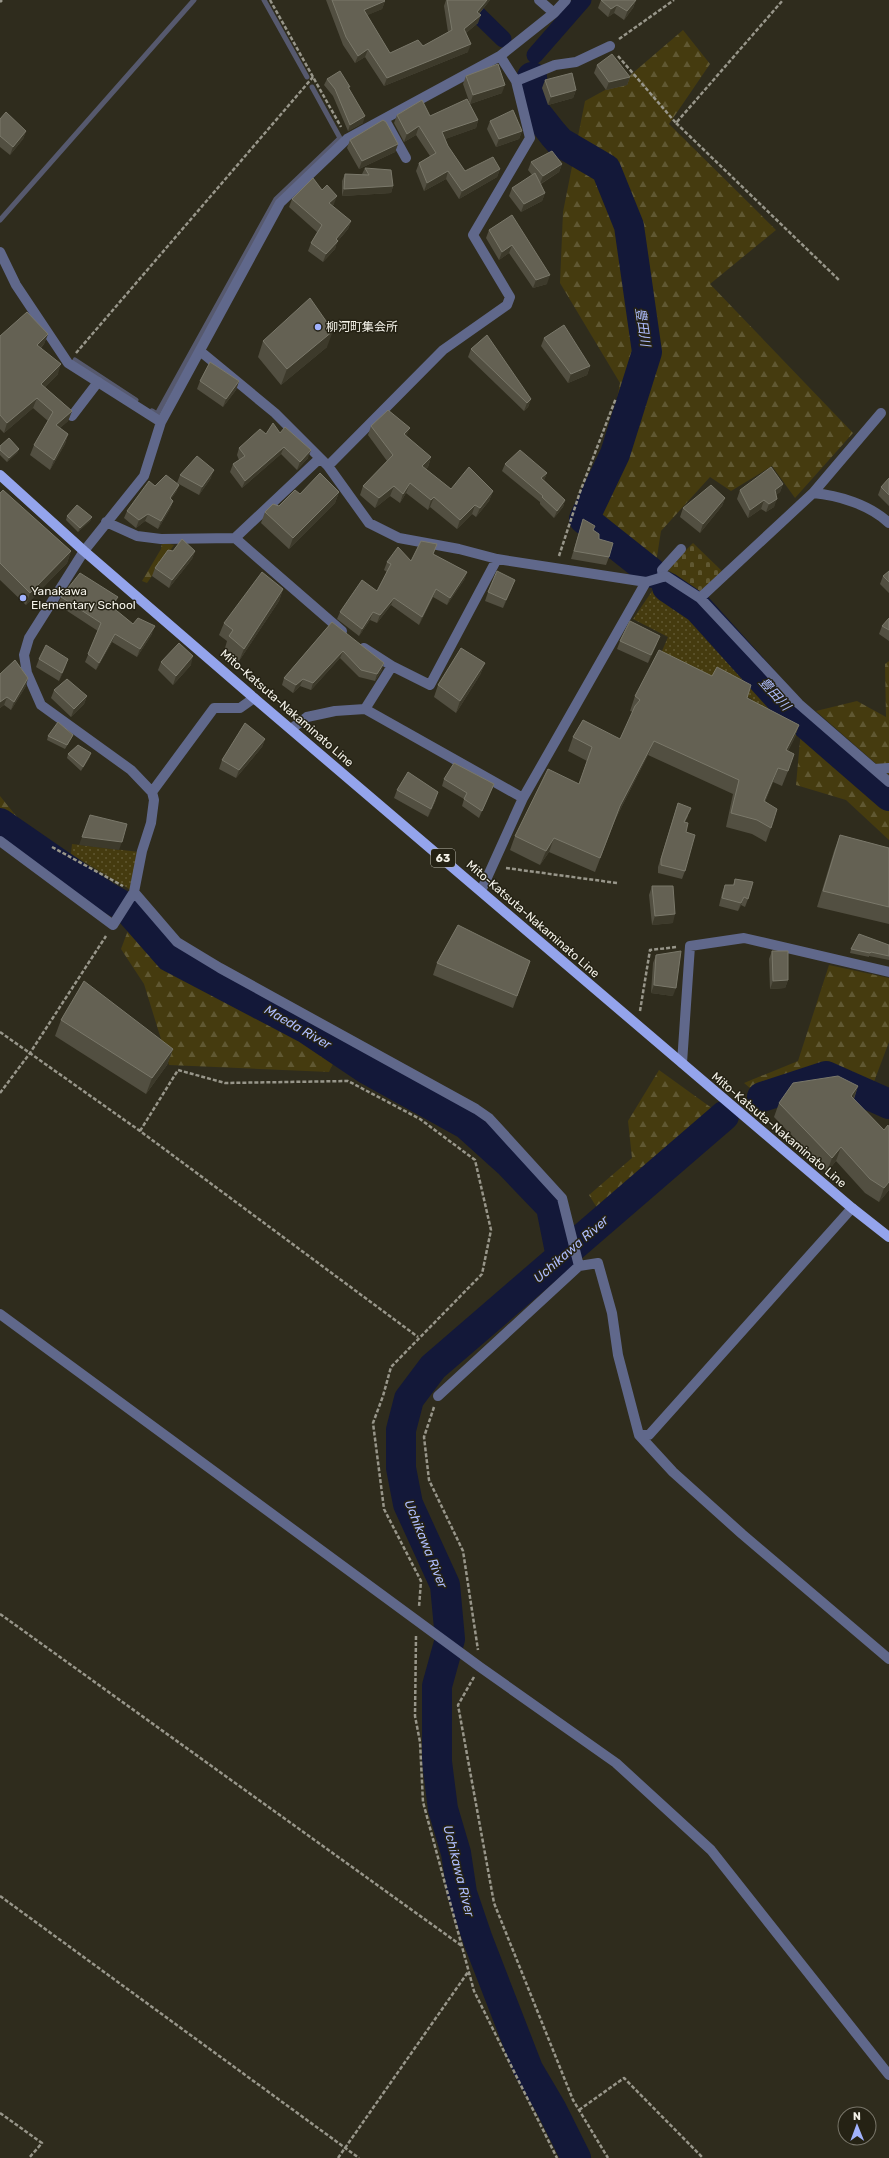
<svg xmlns="http://www.w3.org/2000/svg" width="889" height="2158" font-family="Rubik,'Noto Sans JP',sans-serif">
  <style>
    .grass { fill: url(#grass-dots) }
    .forest { fill: url(#forest-firs) }
    .cemetery { fill: url(#cemetery-stones) }
    .lines { fill: none; stroke-linecap: round; stroke-linejoin: round }
    .stream { stroke: #56596e; stroke-width: 5 }
    .canal { stroke: #131839; stroke-width: 17 }
    .river { stroke: #131839; stroke-width: 30 }
    .path { stroke: #98968a; stroke-width: 2.5; stroke-dasharray: 4 2; stroke-linecap: butt }
    .lane { stroke: #60688b; stroke-width: 10 }
    .street { stroke: #60688b; stroke-width: 10 }
    .primary { stroke: #94a4ec; stroke-width: 10 }
    .wall { fill: #524f41 }
    .shaded-wall { fill: #3d3a2b }
    .building { fill: #646153; stroke: #7a786a }
    .poi-dot { fill: #a1b2fd; stroke: #252214; stroke-width: 1.5 }
    .labels { text-anchor: middle; dominant-baseline: central; stroke-width: 3; stroke-linejoin: round; paint-order: stroke }
    .shield { fill: #252214; stroke: #b6b4a9; stroke-width: 1 }
    .shield-label { font-size: 11px; font-weight: bold; fill: #f4f2e9 }
    .poi-label { font-size: 12px; fill: #f4f2e9; stroke: #252214; text-anchor: start }
    .street-label { font-size: 12px; fill: #f4f2e9; stroke: #252214 }
    .water-label { font-size: 13px; font-style: italic; fill: #adbcfd; stroke: #252214 }
  </style>
  <defs>
    <pattern id="grass-dots" width="8" height="8" patternUnits="userSpaceOnUse"><rect width="8" height="8" fill="#453b0f"/><path d="M2 2h.1M6 6h.1" fill="none" stroke="#605832" stroke-width="1.8" stroke-linecap="round"/></pattern>
    <pattern id="forest-firs" width="22" height="20" patternUnits="userSpaceOnUse"><rect width="22" height="20" fill="#453b0f"/><path d="M5 1l3.5 6h-7zM16 11l3.5 6h-7z" fill="#605832"/></pattern>
    <pattern id="cemetery-stones" width="16" height="16" patternUnits="userSpaceOnUse"><rect width="16" height="16" fill="#453b0f"/><path d="M2 7V4a2 2 0 0 1 4 0v3zM10 15v-3a2 2 0 0 1 4 0v3z" fill="#605832"/></pattern>
  </defs>
  <rect width="100%" height="100%" fill="#2f2c1d"/>
  <path class="grass" d="M657 584 694 610 797 727 796 737 751 710 752 699 705 676 659 658 668 637 633 619Z
    M72 844 139 852 134 892 71 854Z"/>
  <path class="forest" d="M683 30 710 64 669 124 776 230 710 284 853 433 795 498 772 466 731 491 710 477 661 531 656 563 595 515 620 383 560 283 563 212 585 101 627 78Z
    M162 542 174 545 147 583 142 581 161 549Z
    M889 661V775L816 711 857 701 886 717 885 664Z
    M801 730 889 804V840L846 800 796 785Z
    M0 796 38 843 0 818Z
    M133 917 166 962 336 1057 329 1072 169 1065 144 984 121 949Z
    M829 965 889 978V1042L872 1087 824 1071 756 1093 744 1083 798 1061Z
    M659 1070 720 1114 599 1211 589 1195 632 1158 628 1121Z"/>
  <path class="cemetery" d="M693 543 723 572 699 592 667 569Z"/>
  <g class="lines">
    <path class="stream" d="M264 0 307 77
      M0 220 194 0
      M75 360 136 400
      M152 411 157 414 276 199 340 138 312 87"/>
    <path class="canal" d="M463 0 503 39
      M535 55 583 0"/>
    <path class="river" d="M532 77 534 110 553 134 560 142 606 169 629 226 647 352 615 454 584 519 652 573
      M667 587 698 608 790 710 889 796
      M0 823 107 897 127 908 170 957 307 1029 368 1070 467 1125 508 1162 551 1207 561 1257
      M762 1097 826 1076 889 1104
      M576 2158 551 2108 528 2069 478 1940 462 1893 456 1853 443 1809 437 1762V1686L450 1639 445 1585 408 1504 401 1468V1430L409 1399 433 1367 724 1116"/>
    <path class="path" d="M270 0 341 127
      M0 2 2 0
      M619 39 674 0
      M618 56 676 123 783 0
      M676 123 839 280
      M76 353 313 77
      M559 556 580 492 616 398
      M52 847 123 886
      M506 868 617 883
      M640 1011 650 950 677 947
      M0 1032 140 1131 418 1337
      M0 1093 30 1053 106 936
      M140 1131 178 1070 225 1083 348 1081 420 1119 475 1160 491 1230 482 1274 391 1367 383 1396 373 1423 384 1509 421 1581 419 1607
      M434 1407 424 1437 429 1480 463 1551 478 1650
      M0 1614 462 1946
      M416 1636 415 1716 420 1742 423 1802 474 1991 557 2158
      M474 1677 458 1705 494 1903 573 2100 608 2158
      M0 1896 359 2158
      M579 2110 624 2078 703 2158
      M0 2113 42 2143 29 2158
      M338 2158 468 1972"/>
    <path class="lane" d="M72 416 98 382
      M663 577 662 570 681 549"/>
    <path class="street" d="M539 0 554 13
      M516 81 555 65 576 62 610 46
      M386 122 406 158
      M0 252 16 285 68 363 161 422
      M200 351 275 413 328 466 369 523 399 538 459 549 497 559 646 582 666 576 700 598 813 493C838 495 870 505 889 523
      M328 466 443 350 507 305 510 297 473 235 530 138 516 81 500 56
      M813 493 881 413
      M106 522 137 536 161 539 235 538 342 631
      M235 538 320 458
      M700 598 799 704 889 782
      M364 648 392 666 430 685 497 559
      M365 709 392 666
      M291 729 307 717 335 711 365 709 523 798
      M874 769 889 768
      M152 792 214 708H240L254 698
      M0 841 113 925 134 892 142 851 151 823 154 800 152 792 131 770 41 705 27 673 24 655 29 638 84 551 144 476 161 422 280 203 347 139 500 56 554 13 566 0
      M481 891 523 798 646 582
      M134 892 177 942 220 968 476 1109 489 1118 562 1198 579 1266 598 1263 612 1313 618 1355 639 1435 673 1472 742 1534 889 1659
      M682 1063 690 946 744 938 889 972
      M0 1314 480 1667 616 1763 711 1850 889 2075
      M438 1396 579 1266
      M639 1435H649L852 1208"/>
    <path class="primary" d="M0 475 84 551 254 698 852 1208 889 1237"/>
  </g>
  <path class="wall" d="M326 0H384L385 1 382 9 367 15 390 53 423 46 448 32 444 6 446 0H490L479 14 478 23 466 33 468 52 384 86 365 57 355 63 343 45Z
    M601 0H636L633 8 624 20 614 13 608 17 598 8Z
    M597 65 630 77 627 85 606 90 594 73Z
    M466 76 502 93 470 104 463 84Z
    M327 79 349 89 363 123 348 131 333 96 324 85Z
    M545 80 576 90 573 98 548 105 542 88Z
    M397 115 430 116 478 120 476 128 445 139 448 146 465 171 500 169 497 177 459 199 446 179 424 191 416 171 419 163 430 156 416 135 404 142 394 123Z
    M0 119 26 131 23 139 10 155 0 147Z
    M490 121 522 131 519 139 496 147 487 129Z
    M350 140 398 144 395 152 359 169 347 148Z
    M531 162 562 164 559 172 541 184 545 193 542 201 521 212 509 196 512 188 532 175 528 170Z
    M365 168 393 186 391 193 342 196V181L345 174 363 175 362 174Z
    M292 199 334 204 332 206 351 221 348 229 337 242 335 249 323 262 308 251 311 243 317 232 289 207Z
    M512 215 547 284 533 288 509 253 499 260 486 238 489 230Z
    M48 334 44 344 41 348 58 374 45 387 72 411 68 421 60 428 68 434 65 444 50 470 30 455 34 445 48 421 33 408 4 433 0 429V336Z
    M544 338 590 366 587 375 568 383 541 346Z
    M263 341 327 347 281 385 258 357Z
    M471 349 531 399 528 407 524 411 468 357Z
    M200 381H239L236 390 223 407 197 389Z
    M371 426 406 436 431 457 428 467 426 469 451 489 493 491 489 501 476 517 472 514 457 529 430 507 428 510 406 493 400 503 390 496 375 508 360 495 363 486 387 461 368 435Z
    M280 433 308 458 297 470 281 454 242 488 230 472 233 464 239 460 237 455 239 448 266 434Z
    M0 446 19 449 17 453 7 462 0 455Z
    M505 464 547 473 544 480 565 500 563 507 554 518 540 504V502L502 471Z
    M180 475 211 478 199 495 177 483Z
    M889 478V506L878 495 881 487Z
    M783 484 780 492 776 495 774 507 766 512 761 509 748 518 737 499 740 490Z
    M179 485 176 492 171 499 173 501 170 509 158 529 145 521 136 528 124 518 127 511 155 486Z
    M339 492 335 503 289 549 261 523 265 512 279 506 300 494Z
    M0 493 71 551 67 563 26 605 0 580Z
    M725 498 722 506 700 533 680 517 683 508Z
    M67 516 92 517 90 521 78 532 66 520Z
    M583 519 594 530 609 557 606 565 571 559Z
    M173 551H195L192 559 169 588 152 576 155 568Z
    M434 555 467 572 464 580 447 605 433 597 419 625 391 605 377 623 370 620 359 636 337 619 340 612 377 591 387 572 384 570 387 562 411 561Z
    M889 571V593L880 584 883 576Z
    M512 588 503 608 485 601 488 592Z
    M283 589 279 601 239 661 225 648 227 641 219 635 224 623Z
    M61 597H118L115 604 113 608 133 624 152 634 137 657 112 642 96 670 85 662 98 631 58 605Z
    M889 618V641L879 634 882 626Z
    M332 622 382 670 375 681 359 677 340 658 311 690 300 686 293 693 282 685 284 678Z
    M620 641 657 644 648 663 617 649Z
    M39 659H68L65 668 59 681 36 667Z
    M161 662 191 665 173 685 158 670Z
    M485 663 480 675 456 713 434 697 438 685Z
    M0 674 26 686 11 710 4 705 0 708Z
    M54 690 87 696 84 704 71 717 51 698Z
    M635 696 747 698 799 725 794 739 788 751V771L782 786 773 782 765 802 771 828 766 842 752 834 726 827 733 794 648 755 615 820 595 872 549 852 540 865 510 850 515 836 579 784 587 761 568 751 573 737 620 739 633 712 630 711Z
    M73 735 71 739 65 749 47 740 48 736Z
    M265 739 262 747 236 778 219 769 222 760Z
    M68 754 90 757 81 771 67 758Z
    M444 779 494 784 479 818 462 806 464 799 442 786Z
    M397 790 436 800 428 817 394 798Z
    M678 803 688 816 685 822 686 832 685 871 682 879 658 873V867Z
    M840 835 889 848V924L817 907 834 851Z
    M735 879 748 899 745 907 741 905 738 911 719 906 722 893 725 885H733Z
    M652 886 673 923 652 925 649 895Z
    M889 945V960L869 956V957L850 953 851 949Z
    M772 951 788 980 785 988 770 989 769 959Z
    M656 955 673 996 651 993 653 963Z
    M530 961 513 1008 433 975 437 963Z
    M61 1020 173 1049 167 1065 146 1094 55 1036Z
    M858 1086 854 1099 889 1190 879 1202 865 1193 836 1161 827 1172 774 1117 779 1103Z"/>
  <path class="shaded-wall" d="M487 0H490L474 20 477 12Z
    M632 0H636L633 8 624 20Z
    M385 1 382 9 361 18 364 10Z
    M617 5 614 13 608 17 611 9Z
    M481 15 478 23 461 37 464 29Z
    M471 44 468 52 384 86 387 78Z
    M368 49 365 57 355 63 358 56Z
    M630 77 627 85 606 90 609 82Z
    M505 85 502 93 470 104 473 95Z
    M576 90 573 98 548 105 551 97Z
    M365 116 363 123 348 131 350 125Z
    M478 120 476 128 440 141 442 132Z
    M419 126 416 135 404 142 407 134Z
    M26 131 23 139 10 155 13 147Z
    M522 131 519 139 496 147 499 139Z
    M398 144 395 152 359 169 362 161Z
    M562 164 559 172 540 184 543 176Z
    M500 169 497 177 459 199 462 191Z
    M448 171 446 179 424 191 427 183Z
    M393 186 391 193 342 196 344 189Z
    M545 193 542 201 521 212 524 204Z
    M337 196 334 204 326 211 329 203Z
    M351 221 348 229 337 242 335 249 323 262 326 254 336 239Z
    M512 245 509 253 499 260 502 252Z
    M550 275 547 284 533 288 536 280Z
    M333 331 327 347 281 385 287 369Z
    M48 334 44 344 33 355 37 345Z
    M61 364 58 374 38 394 41 384Z
    M590 366 587 375 568 383 571 374Z
    M239 381 236 390 223 407 226 399Z
    M37 398 33 408 4 433 7 423Z
    M531 399 528 407 524 411 527 403Z
    M72 411 68 421 52 435 56 425Z
    M410 428 406 437 404 434Z
    M68 434 65 444 50 470 54 460Z
    M284 447 281 454 242 488 245 481Z
    M19 449 17 453 7 462 9 458Z
    M311 450 308 458 297 470 300 462Z
    M431 457 428 467 419 476 422 466Z
    M214 470 211 478 199 495 202 487Z
    M547 473 544 480 539 485 541 478Z
    M410 483 406 493 400 503 403 494Z
    M783 484 780 492 772 498 775 490Z
    M179 485 176 492 167 506 170 498Z
    M394 486 390 496 375 508 379 498Z
    M493 491 489 501 476 517 480 508Z
    M339 492 335 503 289 549 293 538Z
    M434 497 430 507 428 510 431 500Z
    M725 498 722 506 700 533 703 524Z
    M777 499 774 507 766 512 769 504Z
    M565 500 563 507 554 518 557 511Z
    M764 500 761 509 748 518 750 510Z
    M173 501 170 509 158 529 161 521Z
    M475 505 472 514 457 529 460 520Z
    M148 514 145 521 136 528 139 520Z
    M92 517 90 521 78 532 80 528Z
    M71 551 67 563 26 605 30 593Z
    M195 551 192 559 169 588 172 580Z
    M467 572 464 580 447 605 450 598Z
    M515 580 512 588 503 608 506 600Z
    M283 589 279 601 239 661 244 649Z
    M436 589 433 597 419 625 422 617Z
    M118 597 115 604 108 614 111 606Z
    M394 598 391 605 377 623 380 615Z
    M373 612 370 620 359 636 362 629Z
    M155 626 152 634 137 657 140 649Z
    M115 634 112 642 96 670 99 663Z
    M660 636 657 644 648 663 651 655Z
    M343 651 340 658 311 690 313 683Z
    M193 656 191 665 173 685 176 676Z
    M68 659 65 668 59 681 62 673Z
    M384 663 382 670 375 681 377 674Z
    M485 663 480 675 456 713 460 701Z
    M28 678 26 686 11 710 14 702Z
    M303 679 300 686 293 693 296 685Z
    M87 696 84 704 71 717 74 709Z
    M7 697 4 705 0 708V702Z
    M799 725 794 739 781 764 786 750Z
    M265 739 262 747 236 778 239 770Z
    M654 741 648 755 615 820 595 872 620 806Z
    M91 753 90 757 81 771 83 767Z
    M778 768 773 782 759 815 764 801Z
    M494 784 492 790 479 818 482 811Z
    M438 792 436 800 428 817 431 809Z
    M82 837 122 842 119 850 79 845Z
    M554 838 549 852 540 865 546 851Z
    M744 897 741 905 738 911 741 903Z
    M675 914 673 923 652 925 655 916Z
    M788 980 785 988 770 989 773 981Z
    M654 985 676 988 673 996 651 993Z
    M173 1049 167 1065 146 1094 152 1078Z
    M858 1086 853 1100 851 1096Z
    M841 1147 836 1161 827 1172 832 1158Z
    M889 1182V1190L879 1202 884 1188Z"/>
  <path class="building" d="M332 0H384L385 1 364 10 390 53 418 40 423 46 452 30 447 0H487L477 12 481 15 464 29 471 44 387 78 368 49 358 56 346 37Z
    M601 0H636L627 11 617 5 611 9Z
    M612 54 630 77 609 82 597 65Z
    M498 64 505 85 473 95 466 76Z
    M340 71 350 87H348L365 116 350 125 335 89 327 79Z
    M572 73 576 90 551 97 545 80Z
    M467 99 478 120 442 132 448 146 465 171 493 157 500 169 462 191 448 171 427 183 419 163 436 153 419 126 407 134 397 115 422 100 430 116Z
    M513 110 522 131 499 139 490 121Z
    M6 112 26 131 13 147 0 136V119Z
    M383 120 386 122 398 144 362 161 350 140Z
    M552 151 562 164 543 176 531 162Z
    M365 168 391 170 393 186 344 189 345 174 369 175Z
    M535 173 545 193 524 204 512 188Z
    M313 178 322 190 327 185 337 196 329 203 351 221 336 239 338 241 326 254 311 243 322 225 292 199Z
    M512 215 550 275 536 280 512 245 502 252 489 230Z
    M310 298 333 331 287 369 263 341Z
    M27 312 48 334 37 345 61 364 41 384 72 411 56 425 68 434 54 460 34 445 53 412 37 398 7 423 0 415V336Z
    M564 325 590 366 571 374 544 338Z
    M487 335 531 399 527 403 471 349Z
    M210 362 239 381 226 399 200 381Z
    M388 410 410 428 404 434 431 457 422 466 451 489 469 467 493 491 480 508 475 505 460 520 434 497 431 500 410 483 403 494 394 486 379 498 363 486 393 455 371 426Z
    M273 423 280 433 285 427 311 450 300 462 284 447 245 481 233 464 245 456 239 448 260 429 266 434Z
    M9 438 19 449 9 458 0 450V446Z
    M520 450 547 473 541 478 565 500 557 511 542 497 543 496 505 464Z
    M197 456 214 470 202 487 180 475Z
    M771 467 783 484 775 490 777 499 769 504 764 500 750 510 740 490Z
    M320 473 339 492 293 538 265 512 273 504 279 506 295 490 300 494Z
    M166 475 179 485 170 498 173 501 161 521 148 514 139 520 127 511 149 481 155 486Z
    M889 478V495L881 487Z
    M711 485 725 498 703 524 683 508Z
    M3 490 71 551 30 593 0 563V493Z
    M77 505 92 517 80 528 67 516Z
    M583 519 595 526 593 530 599 534V539L613 543 609 557 574 551Z
    M182 539 195 551 172 580 155 568 168 550 173 551Z
    M421 541 437 544 433 554 467 572 450 598 436 589 422 617 394 598 380 615 373 612 362 629 340 612 362 580 377 591 391 564 387 562 398 547 411 561Z
    M497 571 515 580 506 600 488 592Z
    M889 571V582L883 576Z
    M262 572 283 589 244 649 229 636 233 630 224 623Z
    M80 573 118 597 111 606 133 624 138 618 155 626 140 649 115 634 99 663 88 654 101 623 61 597Z
    M889 618V630L882 626Z
    M630 621 660 636 651 655 620 641Z
    M332 622 384 663 377 674 361 670 343 651 313 683 303 679 296 685 284 678Z
    M179 643 193 656 176 676 161 662Z
    M46 645 68 659 62 673 39 659Z
    M461 648 485 663 460 701 438 685Z
    M659 650 712 676 717 667 751 685 747 698 799 725 786 750 794 754 788 771 778 768 764 801 777 809 771 828 757 820 731 813 739 780 654 741 620 806 600 858 554 838 546 851 515 836 548 769 579 784 592 747 573 737 583 720 620 739 635 706 640 700 635 696Z
    M15 660 28 678 14 702 7 697 0 702V674Z
    M67 679 87 696 74 709 54 690Z
    M58 722 73 735 67 745 48 736Z
    M245 723 265 739 239 770 222 760Z
    M78 745 91 753 83 767 68 754Z
    M454 763 494 784 482 811 464 799 467 793 444 779Z
    M408 772 438 792 431 809 397 790Z
    M678 803 691 808 684 822 688 823 686 832 695 835 685 871 661 865V859Z
    M90 815 127 824 122 842 82 837Z
    M840 835 889 848V907L823 891Z
    M735 879 753 882 748 899 744 897 741 903 722 898 725 885H734Z
    M652 886H673L675 914 655 916Z
    M458 925 530 961 517 996 437 963Z
    M859 934 889 945V956L871 952 870 953 851 949Z
    M681 951 676 988 654 985 656 955Z
    M772 951H788V980L773 981Z
    M84 981 173 1049 152 1078 61 1020Z
    M838 1076 858 1086 851 1096 884 1130 888 1125 889 1127V1182L884 1188 870 1179 841 1147 832 1158 779 1103 793 1083Z"/>
  <g class="poi-dot">
    <circle cx="318" cy="327" r="4"/>
    <circle cx="23" cy="598" r="4"/>
  </g>
  <g class="labels">
    <rect class="shield" x="431" y="849" width="24" height="18" rx="3"/>
    <g class="shield-label">
      <text x="443" y="858">63</text>
    </g>
    <g class="poi-label">
      <text x="326" y="327">柳河町集会所</text>
      <text x="31" y="591">Yanakawa<tspan x="31" dy="14">Elementary School</tspan></text>
    </g>
    <g class="street-label">
      <text transform="translate(287 708) rotate(41)">Mito-Katsuta-Nakaminato Line</text>
      <text transform="translate(533 919) rotate(41)">Mito-Katsuta-Nakaminato Line</text>
      <text transform="translate(779 1130) rotate(40)">Mito-Katsuta-Nakaminato Line</text>
    </g>
    <g class="water-label">
      <text transform="translate(643 327) rotate(82)">豊田川</text>
      <text transform="translate(775 694) rotate(48)">豊田川</text>
      <text transform="translate(298 1027) rotate(30)">Maeda River</text>
      <text transform="translate(571 1249) rotate(-41)">Uchikawa River</text>
      <text transform="translate(426 1544) rotate(68)">Uchikawa River</text>
      <text transform="translate(459 1871) rotate(76)">Uchikawa River</text>
    </g>
  </g>
  <g transform="translate(857 2126) rotate(359)"><circle r="19" fill="#252214" stroke="#787569"/>
  <path d="M0-3L7 15L0 10L-7 15Z" fill="#a1b2fd"/>
  <text y="-6" font-size="11" font-weight="bold" text-anchor="middle" fill="#f4f2e9">N</text>
  </g>
</svg>
